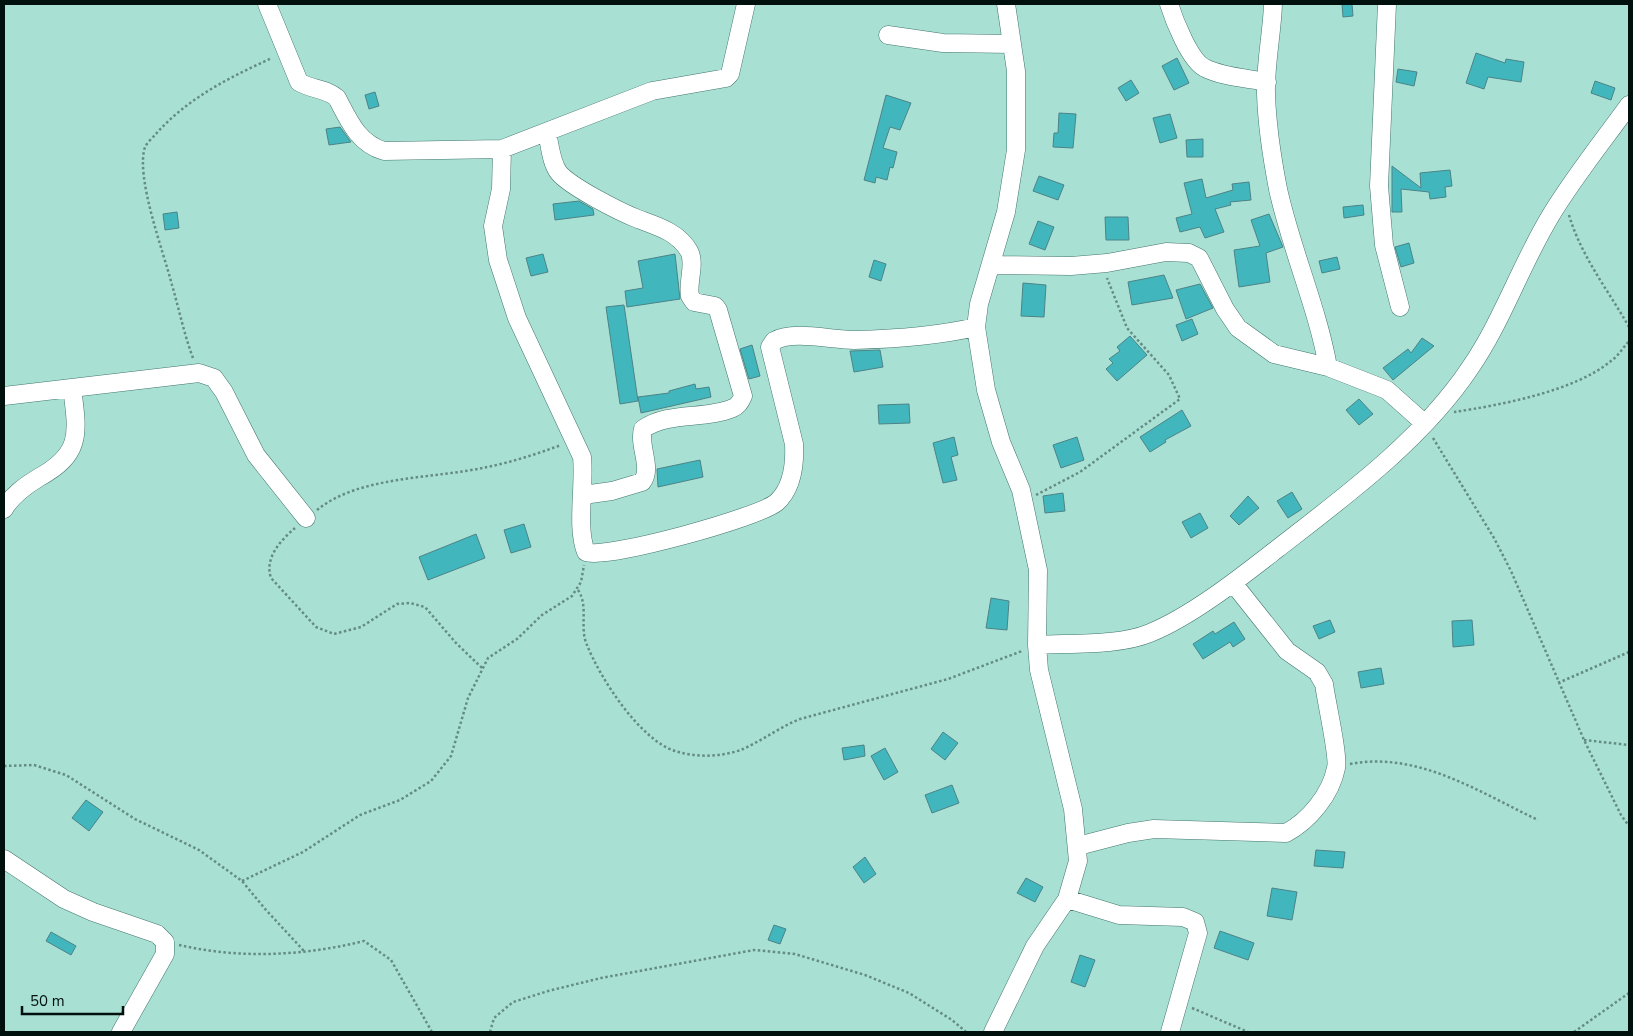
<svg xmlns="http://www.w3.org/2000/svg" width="1633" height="1036" font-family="'Nunito Sans',sans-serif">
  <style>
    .building { fill: #41b7bd; stroke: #4c8387 }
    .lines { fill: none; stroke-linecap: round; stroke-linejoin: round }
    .minor-casing { stroke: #41766c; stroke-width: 19 }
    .path { stroke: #648c83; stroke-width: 2.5; stroke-dasharray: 2.5 2.5; stroke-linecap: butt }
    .minor { stroke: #fff; stroke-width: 18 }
  </style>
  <rect width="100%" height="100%" fill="#a9e0d4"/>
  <path class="building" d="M1342 4H1352L1353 16 1343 17Z
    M1476 53 1505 63 1506 59 1524 62 1521 82 1488 77 1484 89 1466 83Z
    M1177 58 1189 83 1174 90 1162 66Z
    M1398 69 1417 72 1414 86 1396 82Z
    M1131 80 1139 93 1126 101 1118 88Z
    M1595 81 1615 88 1611 100 1591 93Z
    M375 92 379 106 369 109 365 95Z
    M886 95 911 103 900 130 890 127 883 148 897 152 893 168 890 167 887 180 876 177 875 183 864 180Z
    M1059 113 1076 114 1073 148 1053 147 1054 133H1058Z
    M1170 114 1177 138 1160 143 1153 118Z
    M340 127 351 142 329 145 326 129Z
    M1203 139V157H1187L1186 140Z
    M1392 166 1421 188 1420 173 1450 170 1452 186 1445 187 1446 197 1430 199 1429 192 1401 189 1402 212H1392Z
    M1039 176 1064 185 1058 200 1033 191Z
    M1202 179 1206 198 1233 190 1232 184 1249 182 1251 200 1230 202 1231 205 1215 209 1224 232 1205 238 1200 227 1180 232 1176 218 1192 214 1184 183Z
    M579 201 593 209 594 215 555 220 553 204Z
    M1363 205 1364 215 1344 218 1343 207Z
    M177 212 179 228 165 230 163 214Z
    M1269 214 1283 247 1266 253 1270 282 1239 287 1234 250 1260 246 1251 220Z
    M1105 217H1128L1129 240H1106Z
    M1038 221 1054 227 1045 250 1029 244Z
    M1409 243 1414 263 1401 267 1395 247Z
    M543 254 548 272 531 276 526 258Z
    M675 254 680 299 627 307 625 291 643 288 638 261Z
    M1337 257 1340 269 1322 273 1319 261Z
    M874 260 886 264 881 281 869 277Z
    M1164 275 1173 298 1132 305 1128 282Z
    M1023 283 1046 285 1044 317 1021 316Z
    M1200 284 1213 308 1186 319 1176 290Z
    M624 305 638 401 620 404 606 307Z
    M1192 319 1198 334 1182 341 1176 325Z
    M1130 336 1147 355 1117 381 1106 369 1113 363 1109 359 1120 351 1117 347Z
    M1422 338 1434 346 1393 380 1383 368 1408 349 1411 353Z
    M752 345 760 376 749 379 740 349Z
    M880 350 883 367 854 372 850 351Z
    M695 384 696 389 709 387 711 397 641 413 638 397 669 393V391Z
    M1359 399 1373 414 1359 425 1346 410Z
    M909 404 910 423 879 424 878 405Z
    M1182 410 1191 426 1165 440 1166 442 1150 452 1140 437Z
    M954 437 958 455 951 457 957 480 943 483 933 443Z
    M1077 437 1084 460 1061 468 1053 445Z
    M700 460 703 477 658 487 657 469Z
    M1292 492 1302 509 1288 518 1277 501Z
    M1063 493 1065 511 1045 513 1043 496Z
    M1248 496 1259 508 1239 525 1230 516Z
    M1200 513 1208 528 1191 538 1182 522Z
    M524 524 531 547 511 553 504 530Z
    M476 534 485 558 428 580 419 557Z
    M991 598 1009 601 1007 630 986 628Z
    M1330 620 1335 632 1319 639 1313 626Z
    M1472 620 1474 645 1453 647 1452 621Z
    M1234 622 1245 639 1233 647 1230 642 1203 659 1193 644 1213 631 1215 634Z
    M1381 668 1384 684 1361 688 1358 672Z
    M943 732 958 743 945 760 931 749Z
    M864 745 865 756 844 760 842 748Z
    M885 748 898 772 884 780 871 756Z
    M952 785 959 803 932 813 925 795Z
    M86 800 103 812 89 831 72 818Z
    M1316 850 1345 852 1343 868 1314 866Z
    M865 857 876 874 864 883 853 867Z
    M1026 878 1043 887 1035 902 1017 893Z
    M1272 888 1297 892 1292 920 1267 916Z
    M774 925 786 929 780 944 768 940Z
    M1220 931 1254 943 1248 960 1214 948Z
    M51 932 76 946 71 955 46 941Z
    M1080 955 1095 960 1085 987 1071 982Z"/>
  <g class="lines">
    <g class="minor-casing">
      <path id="minor" d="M267 4 299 82C312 90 326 88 337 98 349 121 358 143 384 151L502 149 652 91 726 78 730 74 746 4
        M1169 4C1174 20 1190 61 1205 68 1223 77 1247 78 1267 82
        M1273 4C1272 34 1265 65 1266 94 1267 125 1272 158 1278 189 1291 249 1317 306 1328 367
        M1387 4 1379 186 1384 245 1400 307
        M888 35 943 43 1012 44
        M547 133C550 145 551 163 559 173 571 187 620 212 638 219 657 226 678 232 689 251 696 264 687 282 690 296L694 302 715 306 718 310 743 396C741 401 738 406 733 408 705 420 669 411 643 429 638 445 653 469 642 482L612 491 583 495
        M502 149 501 189 493 226 498 260 517 318 582 457C585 485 576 528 586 552 605 560 761 517 777 502 793 487 795 464 794 444L770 347 774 341C792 330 832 340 854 340 895 339 937 336 976 327
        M992 265 1071 266 1107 263 1166 252 1189 253 1199 258 1225 309 1238 328 1274 354 1328 367 1387 390 1424 423
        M4 396 199 373 214 378 224 392 256 455 306 518
        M4 509C12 495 25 486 38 478 82 454 78 434 72 388
        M1037 645C1071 643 1119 646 1150 633 1192 616 1241 577 1277 549 1344 497 1422 440 1470 368 1503 320 1521 264 1551 215 1574 177 1603 141 1629 105
        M1078 846 1128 833 1154 829 1286 833C1309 821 1331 794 1336 768 1339 757 1326 700 1324 684L1317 672 1287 651 1233 583
        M4 859 64 899 93 912 157 934 165 942V954L121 1032
        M1067 899 1119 915 1183 917 1195 922 1198 933 1170 1032
        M993 1032 1035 946 1067 899 1078 861 1073 809 1039 670 1037 645 1038 570 1021 490 1001 442 986 390 976 327 979 304 1006 212 1016 150V71L1006 4"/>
    </g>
    <path class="path" d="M1569 215C1581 256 1608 290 1629 327
      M193 358C184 334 179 309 172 285 164 253 135 177 145 147 147 143 152 138 155 135 186 99 230 77 272 58
      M1454 412C1501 405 1575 391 1611 361 1618 356 1623 348 1629 341
      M1433 438 1494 538 1511 571 1584 740 1621 815 1629 826
      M1036 495 1080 472 1180 399 1169 375 1127 328 1107 278
      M317 510C360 475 435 479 487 467 512 462 537 454 561 445
      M295 528C281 540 264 558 271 578L316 627 334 634 361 627 397 604 410 603 425 607 456 643 482 668
      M578 590C589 606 579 628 587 645 600 678 640 740 675 751 696 758 723 757 743 749 763 740 780 727 800 719L948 679 1022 651
      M1558 683 1629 652
      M1584 740 1629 745
      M1350 764C1418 751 1479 792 1538 820
      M4 766 34 765 66 775 135 819 199 850 242 881 266 910 304 951
      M242 881 303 852 360 815 400 800 431 781 451 756 468 698 488 658 517 639 542 615 572 596 581 582 584 565
      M179 945C240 959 303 956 364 941L391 960 432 1032
      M1192 1008 1248 1032
      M490 1032 494 1018 513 1002 548 991 601 978 754 950 795 954 865 975 909 993 952 1020 966 1032
      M1574 1032 1629 993"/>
    <use href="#minor" class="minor"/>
  </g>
  <rect width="1633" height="1036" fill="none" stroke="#00110d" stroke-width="10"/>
  <path d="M22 1006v8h101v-8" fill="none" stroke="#00110d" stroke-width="2.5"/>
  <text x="30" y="1006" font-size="15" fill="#00110d" stroke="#a9e0d4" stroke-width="4" paint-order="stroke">50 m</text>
</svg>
